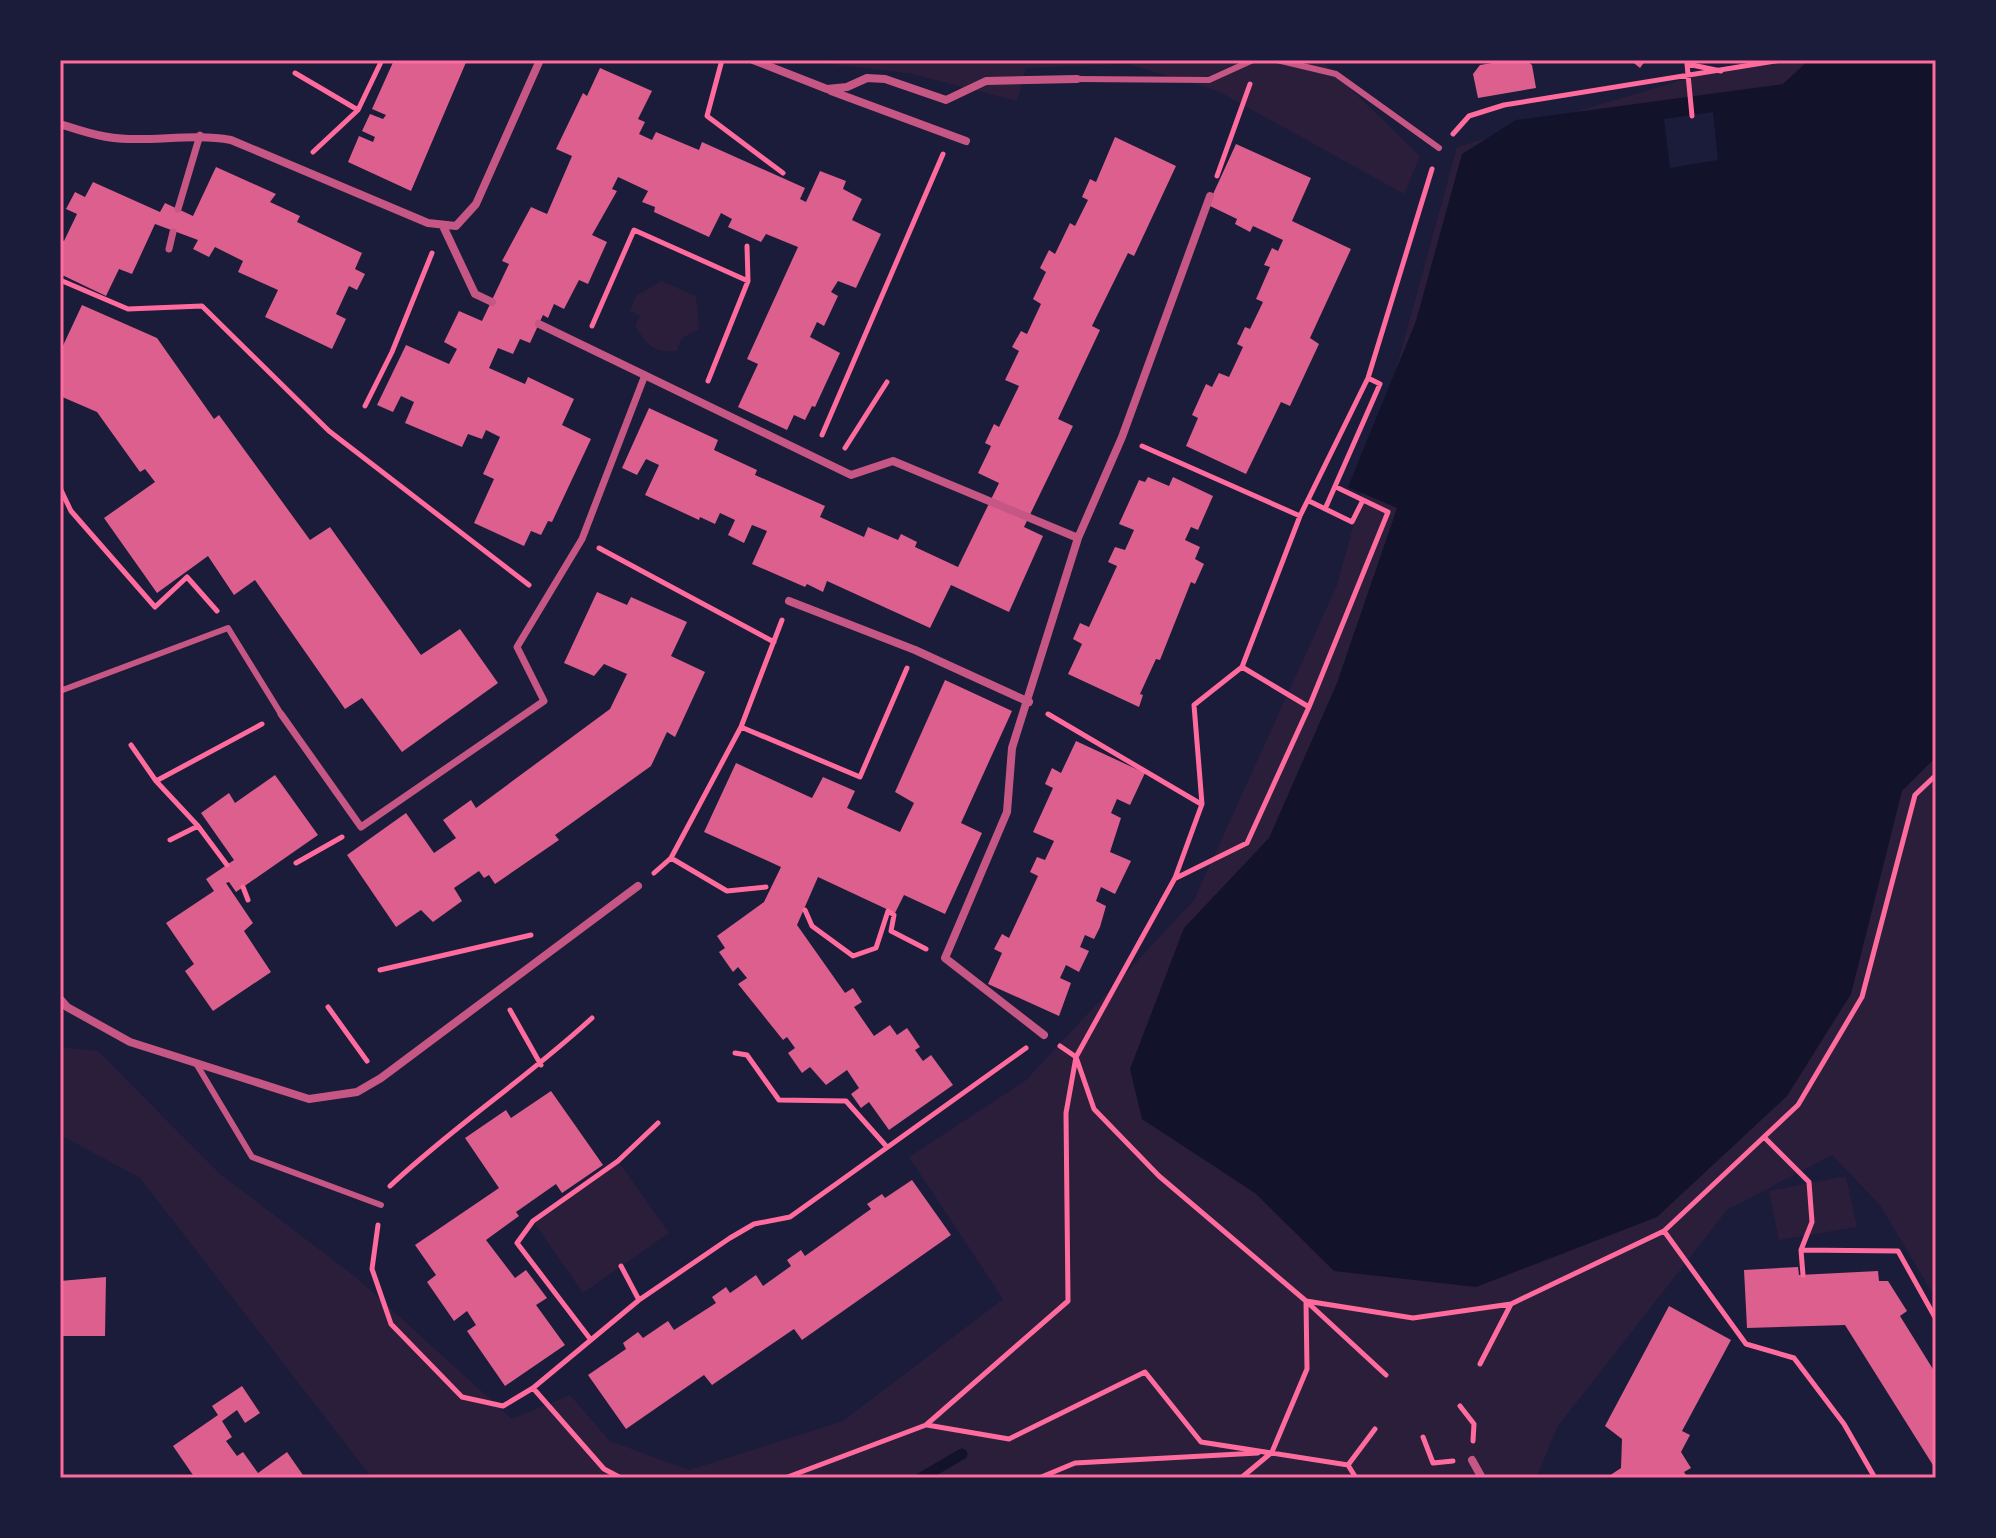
<svg xmlns="http://www.w3.org/2000/svg" width="1996" height="1538" font-family="Lato,sans-serif">
  <style>
    .green { fill: #2a1e3b }
    .water { fill: #12122b }
    .pier { fill: #1b1b3a }
    .lines { fill: none; stroke-linecap: round; stroke-linejoin: round }
    .stream { stroke: #12122b; stroke-width: 11 }
    .building { fill: #dd5f8e }
    .path { stroke: #ff6b9d; stroke-width: 5 }
    .service { stroke: #c65784; stroke-width: 6 }
    .pedestrian { stroke: #c65784; stroke-width: 7 }
    .minor { stroke: #c65784; stroke-width: 8 }
    .neatline { fill: none; stroke: #ff6b9d; stroke-width: 3 }
  </style>
  <rect width="100%" height="100%" fill="#1b1b3a"/>
  <path class="green" d="M799 60H1321L1420 156 1404 194 1218 91 1128 64 1026 68 1017 101 912 74Z
    M1750 60H1936V1299L1880 1205 1832 1155 1727 1210 1558 1426 1536 1478H372L140 1178 64 1137 60 1139V1047L98 1051 220 1174 357 1278 512 1419 570 1395 610 1441 689 1470 843 1421 1003 1299 909 1157 1025 1081 1194 900 1337 585 1457 147Z
    M661 281 696 296 699 329 682 338 677 351C653 354 647 344 635 326L640 316 630 311 636 296Z
    M618 1161 669 1233 583 1293 533 1221Z
    M1846 1176 1857 1227 1779 1240 1769 1191Z"/>
  <path class="water" d="M1809 60H1936V757L1902 791 1851 994 1787 1096 1657 1217 1476 1287 1334 1271 1255 1193 1142 1119 1130 1069 1184 928 1269 838 1337 683 1397 508 1348 487 1416 321 1462 154 1516 120 1783 84Z"/>
  <path class="pier" d="M1713 112 1718 160 1670 168 1664 119Z"/>
  <g class="lines">
    <path class="stream" d="M921 1478 962 1454"/>
  </g>
  <path class="building" d="M394 60H467L411 191 348 162 359 136 373 142 375 137 362 131 370 114 383 119 386 115 372 109Z
    M1510 60H1525L1532 65 1536 88 1478 98 1473 74 1480 65Z
    M1630 60H1646L1640 68Z
    M600 68 652 91 638 119 645 122 639 134 652 140 656 132 699 150 702 142 805 188 800 199 806 202 820 171 846 181 843 189 862 199 852 220 881 234 856 288 838 281 831 292 838 296 824 326 817 322 810 337 840 353 815 407 812 406 805 420 794 415 787 430 738 407 758 364 747 359 798 247 766 234 761 242 728 227 732 219 721 213 709 237 654 212 655 207 642 202 648 191 618 177 612 189 617 191 592 235 607 242 588 284 579 280 564 309 554 304 548 318 543 315 530 343 520 339 513 354 498 348 489 368 525 384 528 377 574 399 562 425 591 439 552 522 548 521 541 535 531 531 524 546 474 523 494 479 483 474 500 437 486 430 482 439 468 434 462 447 405 423 414 402 401 396 393 412 377 405 406 345 449 364 457 349 444 342 459 311 482 321 509 264 502 261 531 207 547 214 572 156 556 149 583 93 587 96Z
    M1115 137 1176 166 1134 256 1128 253 1092 326 1100 330 1058 419 1073 426 1024 527 1043 536 1009 612 951 585 930 628 827 581 823 592 807 584 805 587 752 564 767 531 752 525 744 543 728 535 735 520 720 513 715 524 700 517 699 520 645 495 659 465 646 459 637 475 622 468 649 408 718 440 714 450 757 470 755 475 825 506 820 517 864 537 868 527 898 540 901 534 917 542 915 547 958 567 999 483 978 473 991 446 985 443 994 424 999 427 1019 386 1005 380 1019 351 1012 347 1021 331 1027 334 1041 304 1033 299 1046 272 1040 268 1049 250 1055 254 1070 223 1075 226 1088 200 1082 197 1090 179 1096 182Z
    M1236 144 1311 178 1292 221 1351 249 1310 338 1319 344 1290 406 1281 402 1246 474 1186 446 1198 418 1192 415 1206 384 1212 387 1219 373 1229 377 1243 347 1237 344 1245 327 1250 329 1263 302 1256 299 1270 267 1264 265 1272 248 1278 251 1283 240 1253 226 1250 232 1235 224 1237 219 1208 205Z
    M216 167 276 194 270 202 300 216 297 222 362 253 355 269 365 274 357 290 349 286 336 314 346 319 332 349 265 317 278 290 238 272 243 261 215 247 209 257 193 249 198 240 155 224 132 274 119 269 106 296 60 274V239L64 241 77 214 66 209 75 192 85 197 93 182 160 212 165 203 193 216Z
    M82 305 157 338 214 419 219 415 310 540 330 527 421 655 460 629 498 683 402 752 362 698 345 709 255 580 234 595 208 556 157 593 104 518 155 482 145 469 140 472 97 412 60 396V352Z
    M1148 477 1169 486 1173 477 1213 496 1198 530 1191 527 1185 540 1200 547 1195 559 1204 564 1195 584 1191 582 1160 660 1156 659 1140 694 1143 695 1139 707 1068 674 1082 644 1073 639 1080 623 1089 627 1117 566 1108 562 1115 547 1125 550 1134 530 1119 524 1139 480 1145 482Z
    M597 592 627 605 631 597 687 622 671 656 705 672 675 737 667 732 651 766 555 835 559 840 495 884 489 875 484 878 479 871 454 888 462 901 433 922 421 910 396 927 347 855 406 813 434 853 456 838 443 820 471 800 476 808 610 709 627 674 604 664 594 676 564 663Z
    M945 680 1012 711 961 823 982 833 945 914 904 895 895 913 818 877 797 925 845 993 853 988 862 1002 854 1007 874 1036 890 1025 897 1035 907 1028 920 1047 915 1050 923 1061 931 1055 953 1085 889 1130 869 1102 861 1108 851 1094 859 1088 847 1070 826 1085 810 1067 802 1073 788 1053 795 1048 787 1037 783 1040 738 984 747 978 738 967 733 972 719 952 725 948 717 936 764 902 781 867 704 832 736 763 812 798 823 777 855 791 847 808 900 832 914 803 895 792Z
    M1076 741 1145 773 1130 805 1117 799 1111 813 1121 818 1110 852 1131 861 1115 894 1101 887 1096 901 1106 906 1100 927 1094 939 1085 935 1080 947 1089 951 1079 972 1066 965 1060 978 1071 983 1059 1016 988 984 1002 953 994 949 1002 934 1009 938 1038 876 1030 872 1037 857 1045 860 1054 841 1033 832 1053 788 1045 784 1052 768 1061 773Z
    M275 775 318 835 236 892 229 882 226 883 253 923 244 931 271 972 213 1011 185 971 194 964 166 923 214 891 206 879 234 860 201 813 229 793 235 803Z
    M551 1091 603 1165 562 1193 556 1184 516 1212 519 1216 486 1240 515 1278 526 1270 547 1298 536 1305 565 1345 505 1386 467 1331 476 1325 467 1311 454 1321 427 1282 436 1275 415 1245 499 1188 465 1138 506 1110 511 1118Z
    M912 1180 951 1235 802 1340 794 1329 712 1385 704 1375 626 1429 588 1375 626 1349 623 1343 638 1332 643 1338 668 1321 674 1330 716 1303 712 1297 726 1287 730 1293 756 1275 763 1286 791 1266 787 1260 801 1250 805 1256 871 1209 867 1204 882 1194 885 1198Z
    M1798 1267 1799 1275 1878 1271 1879 1281H1888L1907 1311 1900 1316 1936 1374V1470L1845 1325 1747 1328 1744 1270Z
    M106 1277 105 1336H60V1281Z
    M1669 1306 1731 1340 1682 1431 1690 1435 1681 1452 1691 1468 1684 1472 1688 1478H1606L1621 1468 1622 1439 1605 1426Z
    M242 1386 260 1413 245 1423 237 1410 222 1421 232 1437 226 1441 237 1456 243 1452 258 1473 287 1452 305 1478H195L173 1446 218 1415 212 1406Z"/>
  <g class="lines">
    <path class="path" d="M722 60 707 116 783 173
      M295 73 358 110
      M1692 116 1687 64 1721 71
      M1453 134 1469 116 1504 105 1782 60
      M313 152 358 110 382 60
      M1217 176 1250 84
      M60 280 128 309 202 306 329 431 529 585
      M592 326 634 230 748 281
      M708 381 748 281 747 246
      M365 406 392 352 432 253
      M822 435 943 154
      M1142 446 1300 516
      M845 448 887 382
      M60 488 71 511 155 607 187 577 217 611
      M1309 501 1352 522 1363 500
      M1325 509 1380 384 1368 378
      M599 548 774 642
      M1242 667 1309 707
      M1048 714 1201 804
      M741 727 860 777 907 668
      M131 745 156 781
      M170 840 198 826
      M671 858 727 891 766 887
      M296 863 342 837
      M227 865 198 826 156 781 262 724
      M654 873 671 858 741 727 782 620
      M1176 878 1247 843 1309 707 1388 512 1336 487
      M243 887 248 900
      M805 910 812 926 853 956 876 948 888 911 894 915 891 931 926 949
      M380 970 531 935
      M328 1007 367 1061
      M510 1010 541 1065
      M1060 1046 1076 1057 1094 1109 1159 1176 1306 1301 1413 1318 1511 1304 1664 1231 1798 1105 1862 997 1915 795 1936 775
      M735 1053 747 1055 779 1100 846 1101 887 1147
      M1764 1137 1809 1182 1812 1222 1801 1250 1803 1275
      M390 1186C454 1126 527 1078 592 1018
      M378 1225 372 1269 391 1324 462 1397 503 1406 533 1388 604 1469 621 1478
      M1664 1231 1746 1344 1794 1358 1844 1424 1875 1478
      M1801 1250 1898 1251 1936 1319
      M621 1266 639 1300
      M591 1340 517 1243 533 1221 618 1161 658 1123
      M1480 1364 1511 1304
      M533 1388 639 1300 730 1238 754 1224 790 1217 1026 1048
      M1460 1406 1474 1424 1473 1441
      M927 1425 1009 1439 1145 1372 1201 1442 1348 1465 1375 1429
      M1423 1437 1433 1463 1453 1461
      M1272 1452 1307 1369 1306 1301 1386 1375
      M1348 1465 1356 1478
      M785 1478 926 1425 1068 1301 1066 1113 1076 1057 1175 878 1202 804 1194 705 1242 667 1300 516 1368 378 1432 169
      M1039 1478 1075 1463 1258 1453
      M1241 1478 1271 1453"/>
    <path class="service" d="M1277 60 1336 74 1439 148
      M1077 79 1209 80 1253 60
      M60 691 228 628 281 714
      M197 1065 252 1157 381 1205"/>
    <path class="pedestrian" d="M178 209 200 135
      M169 249 173 232
      M281 714 361 827 544 701 517 647 582 539 645 375"/>
    <path class="minor" d="M753 60 827 89 847 87 867 78 885 79 946 100 986 81 1077 79
      M831 91 966 141
      M60 124C82 131 105 139 129 139 164 140 196 134 231 140L428 223 456 226 476 204 540 60
      M443 226 475 294 492 302
      M539 324 851 475 893 461 1078 538
      M789 601 915 650 1029 702
      M60 999 67 1007 130 1042 309 1099 357 1092 381 1078 638 886
      M1044 1035 945 958 1007 812 1012 748 1078 538 1122 437 1210 196
      M1472 1460 1482 1478"/>
  </g>
  <rect width="1996" height="1538" fill="none" stroke="#1b1b3a" stroke-width="124"/>
  <rect x="62" y="62" width="1872" height="1414" class="neatline"/>
</svg>
